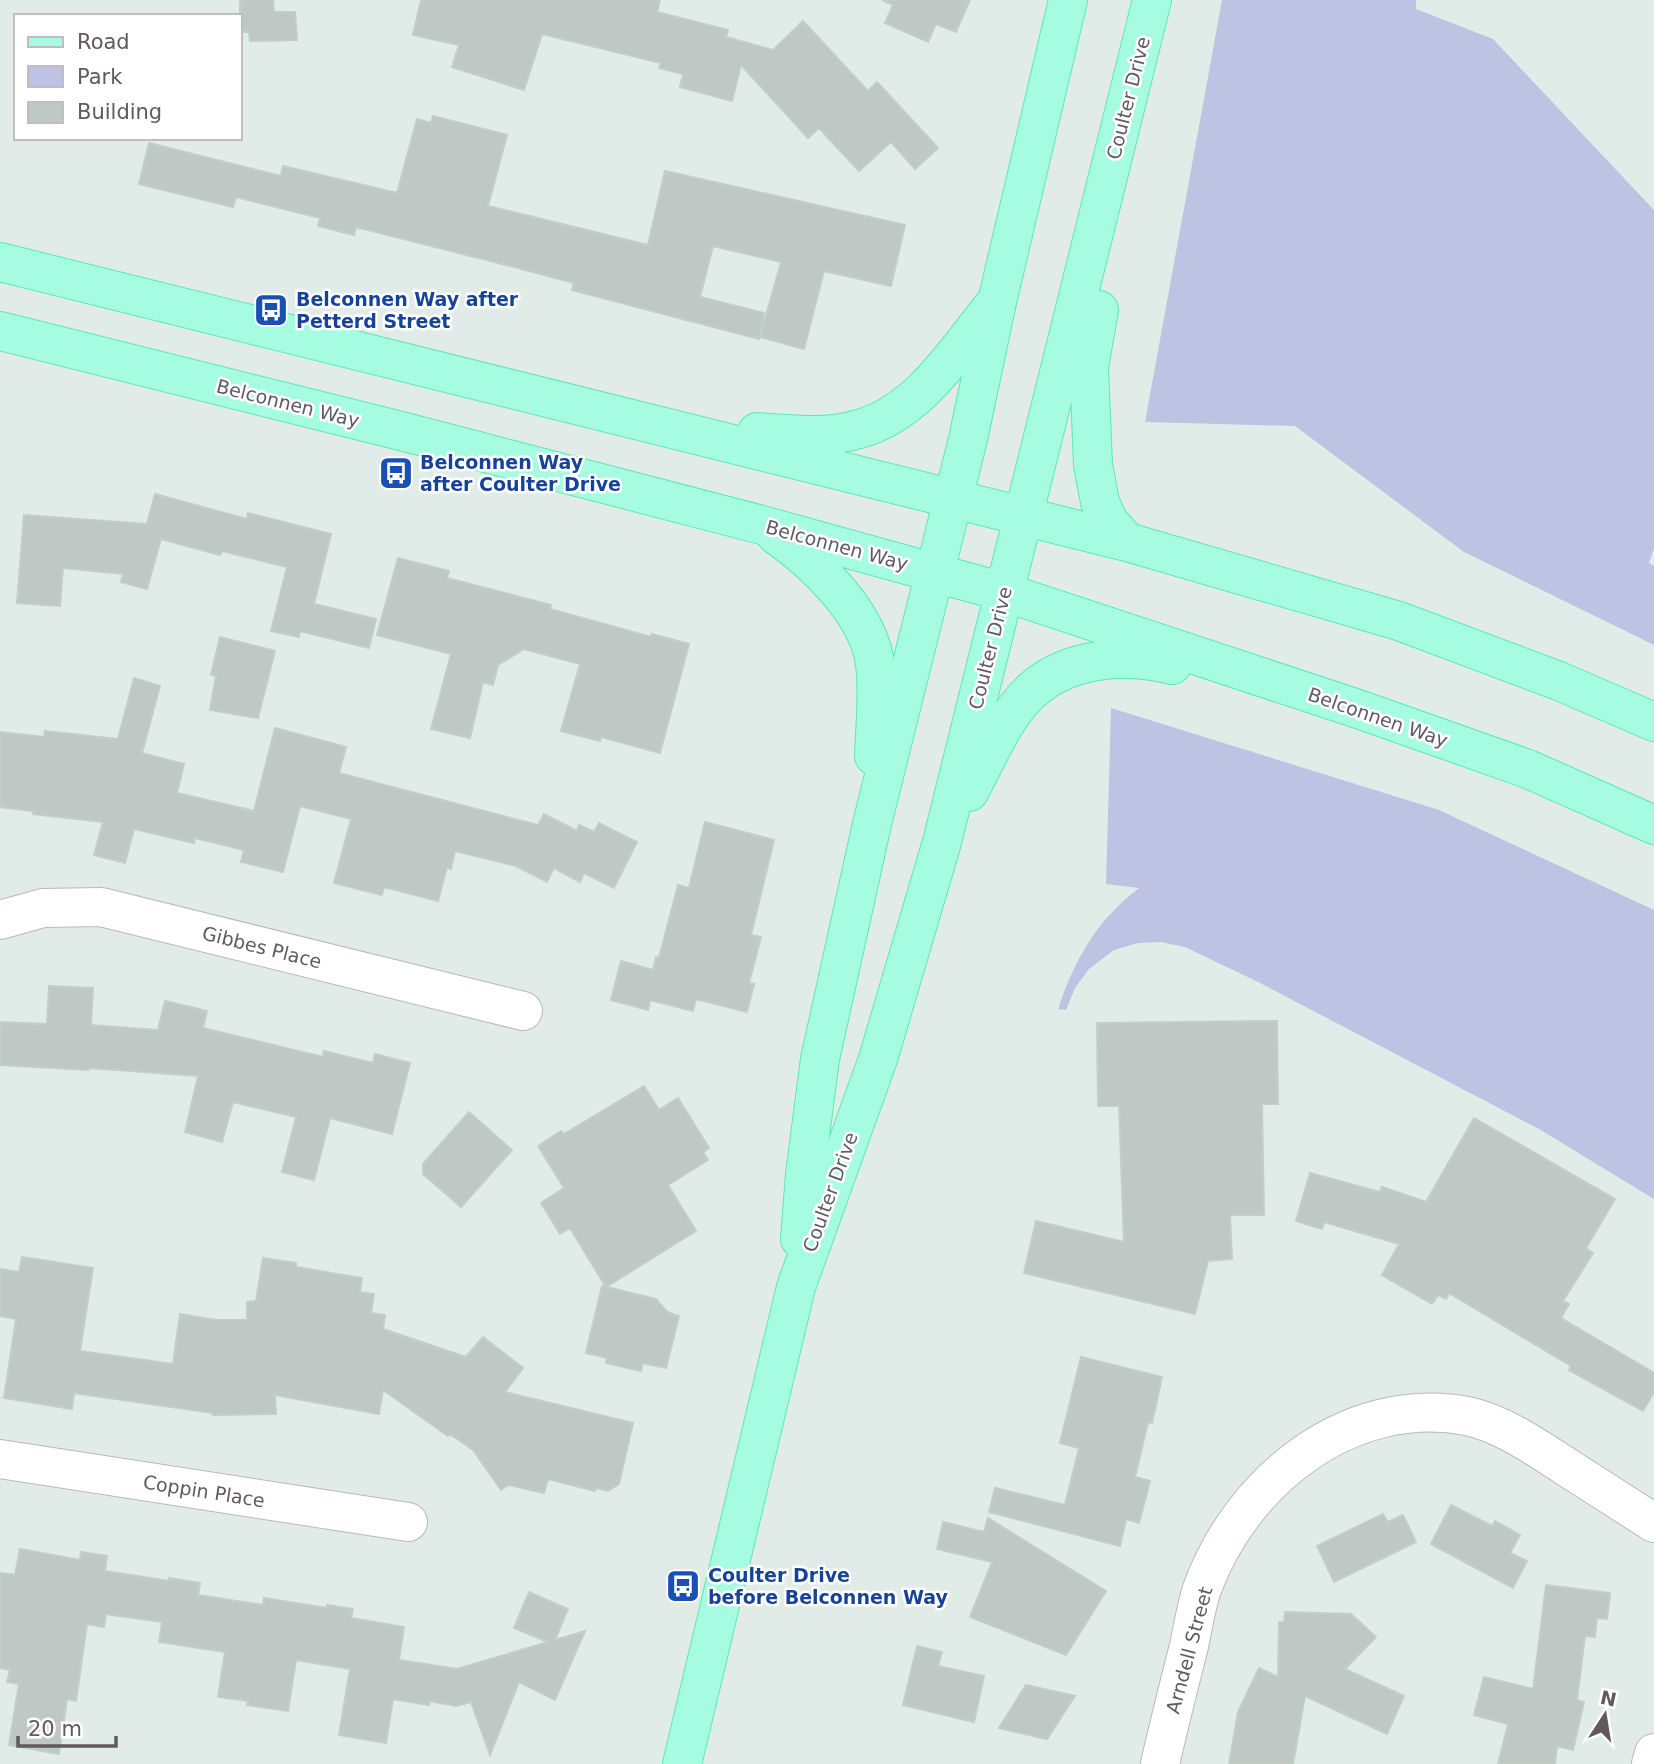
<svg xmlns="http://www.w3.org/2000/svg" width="1654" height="1764" font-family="'DejaVu Sans',sans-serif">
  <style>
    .green { fill: #bec3e3 }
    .building { fill: #c0c8c5; stroke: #bfd0c8; stroke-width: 2 }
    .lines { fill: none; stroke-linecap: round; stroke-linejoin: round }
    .minor-casing { stroke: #bdb6ba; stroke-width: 40 }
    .major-casing { stroke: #5aebad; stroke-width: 40 }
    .minor { stroke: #fff; stroke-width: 38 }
    .major { stroke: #a6fce1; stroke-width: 38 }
    .labels { text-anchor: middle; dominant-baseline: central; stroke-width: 5; stroke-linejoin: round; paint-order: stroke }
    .street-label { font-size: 19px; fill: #61595e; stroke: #fff }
    .transit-label { font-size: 19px; font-weight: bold; fill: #164399; stroke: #fff; text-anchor: start }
  </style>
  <rect width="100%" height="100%" fill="#e1ece8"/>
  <path class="green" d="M1222 0H1416V9L1493 39 1654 210V548L1649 563 1654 566V645L1464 552 1295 426 1145 422Z
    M1111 708 1439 810 1654 910V1199L1539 1129 1258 982 1185 947 1161 942 1138 943 1114 950 1089 969 1075 988 1066 1010 1058 1009C1075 959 1096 921 1139 888L1106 884Z"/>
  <path class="building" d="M240 0H273L274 12H295L297 40 250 41 249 32H240Z
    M421 0H660L657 12 728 30 726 37 773 50 803 21 868 91 877 82 938 148 915 169 891 142 859 171 819 128 808 138 741 65 732 101 680 87 683 74 659 68 661 63 542 34 524 90 452 67 459 45 413 35Z
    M882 0H970L956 32 936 24 928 42 885 23 893 5Z
    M433 116 507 135 488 206 648 245 665 171 905 225 891 286 824 271 804 349 760 337 781 262 713 246 700 297 764 313 759 339 572 290 574 283 514 267 356 227 354 235 318 226 320 218 236 197 233 207 139 184 149 143 281 176 283 166 397 193 417 119 431 123Z
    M155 494 247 519 248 513 331 534 314 604 376 619 369 648 300 631 299 637 271 631 287 567 222 551 220 555 161 539 147 589 121 582 123 574 63 568 60 606 17 603 24 515 147 524Z
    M398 558 449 571 447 578 551 605 550 609 651 637 652 634 689 644 660 753 601 737 600 741 561 731 580 664 524 649 498 665 493 685 483 682 470 738 431 729 451 654 377 635Z
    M220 637 275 651 258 718 210 710 216 676 211 675Z
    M134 678 160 686 142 753 184 764 177 793 254 811 275 728 346 747 339 773 538 825 544 814 577 831 579 825 594 832 599 823 637 842 614 888 584 873 580 882 554 868 547 882 516 866 455 851 451 869 447 867 438 901 384 887 382 895 334 883 351 819 300 806 283 872 241 862 244 850 195 838 194 843 134 829 125 863 94 855 103 822 33 814V811L0 807V732L44 737 45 731 118 739Z
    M705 822 774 840 751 935 761 937 749 983 754 984 747 1012 696 999 693 1011 650 1000 648 1010 611 1000 621 961 653 970 656 957 659 958 678 885 689 888Z
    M49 986 93 988 91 1025 158 1030 165 1001 207 1011 203 1028 323 1057 324 1051 373 1063 375 1054 410 1063 392 1134 330 1118 314 1180 282 1172 296 1117 233 1102 222 1142 185 1132 198 1076 89 1068 88 1070 0 1065 1 1022 47 1024Z
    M1277 1021 1278 1104H1262L1264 1215H1230L1232 1259 1208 1261 1195 1314 1024 1273 1036 1221 1124 1242 1119 1106H1098L1097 1023Z
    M644 1086 659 1110 678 1098 709 1148 703 1152 708 1160 668 1185 696 1231 606 1287 570 1228 560 1234 541 1203 564 1188 538 1146 561 1131 564 1134Z
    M469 1112 512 1150 461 1207 423 1174V1164Z
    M1474 1118 1615 1199 1586 1248 1593 1253 1563 1301 1569 1304 1561 1318 1654 1373V1392L1643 1411 1569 1370 1571 1366 1449 1293 1446 1299 1438 1295 1432 1304 1382 1275 1399 1244 1324 1222 1322 1229 1296 1221 1310 1173 1380 1192 1382 1187 1426 1202Z
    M22 1257 93 1268 80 1351 173 1364 180 1314 216 1320H247V1302L256 1301 263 1258 296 1263V1267L362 1278 360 1292 374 1294 371 1313 385 1315 383 1329 466 1357 483 1337 523 1368 505 1392 633 1423 619 1484 608 1491 596 1488 595 1491 548 1479 544 1493 509 1485 501 1490 473 1450 450 1434 448 1436 383 1390 379 1414 275 1395 276 1414 213 1415V1413L74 1393 72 1409 4 1398 16 1319 0 1316V1269L19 1272Z
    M602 1286 656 1299 667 1312 679 1316 666 1368 643 1363 641 1371 606 1363 607 1358 586 1353Z
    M1081 1357 1162 1377 1152 1423 1148 1422 1135 1477 1150 1481 1139 1523 1126 1519 1120 1546 989 1512 995 1488 1065 1505 1079 1448 1060 1443Z
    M1451 1505 1492 1526 1495 1521 1520 1535 1510 1553 1527 1561 1513 1588 1431 1544Z
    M1383 1514 1388 1522 1403 1515 1416 1542 1334 1582 1317 1546Z
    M988 1518 1106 1591 1066 1655 970 1617 992 1562 937 1549 943 1522 984 1532Z
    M20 1549 80 1560 81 1552 107 1556 105 1571 169 1581V1578L200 1583 198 1595 263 1605 264 1598 327 1608V1605L353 1609 351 1618 404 1627 399 1660 457 1669 548 1642 514 1628 529 1592 568 1609 555 1640 585 1631 555 1700 519 1682 490 1755 471 1702 456 1706 429 1701V1705L393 1699 386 1743 339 1735 350 1669 296 1660 288 1711 247 1705 248 1701 218 1697 225 1652 159 1642 162 1622 106 1614 104 1627 87 1624 76 1701 67 1699 59 1754 9 1745 19 1684 7 1682 10 1670 0 1668V1573L15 1575Z
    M1546 1585 1610 1593 1607 1619 1597 1618 1595 1637 1585 1636 1577 1700 1584 1702 1573 1750 1557 1746 1555 1764H1498L1508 1724 1474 1715 1484 1677 1533 1689Z
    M1285 1612 1351 1614 1376 1637 1345 1669 1404 1696 1387 1734 1305 1696 1293 1764H1229L1238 1712 1259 1668 1278 1677 1279 1622H1284Z
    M917 1646 942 1652 938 1666 984 1676 974 1722 903 1705Z
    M1026 1685 1075 1696 1047 1739 999 1728Z"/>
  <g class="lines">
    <g class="minor-casing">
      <path id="minor" d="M0 920 43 908 101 907 523 1011
        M0 1459 408 1522
        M1160 1764C1169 1725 1179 1685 1189 1646 1193 1627 1196 1607 1202 1589 1241 1482 1348 1394 1467 1416 1501 1423 1536 1447 1565 1466 1595 1485 1624 1504 1654 1523
        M1651 1764 1654 1753"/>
    </g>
    <g class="major-casing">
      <path id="major" d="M0 262 1127 542 1399 621 1559 681 1654 722
        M1099 310 1089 367 1093 465 1100 502 1109 522 1127 542
        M0 331 405 432 762 525 1004 592 1358 709 1528 769 1654 825
        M757 432C791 434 826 439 859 429 918 413 956 352 992 307
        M776 535C816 563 869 614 875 664 879 694 875 726 874 756
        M969 792C984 765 997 733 1016 708 1053 658 1117 652 1172 665
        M800 1239 805 1174 820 1059 872 824 968 439 997 302 1068 0
        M682 1764 796 1287 878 1059 942 842 1152 0"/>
    </g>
    <use href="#minor" class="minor"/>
    <use href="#major" class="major"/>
  </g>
  <defs>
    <g id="bus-square" transform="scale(1.75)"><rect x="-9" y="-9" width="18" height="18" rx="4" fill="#1a4fb4" stroke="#fff"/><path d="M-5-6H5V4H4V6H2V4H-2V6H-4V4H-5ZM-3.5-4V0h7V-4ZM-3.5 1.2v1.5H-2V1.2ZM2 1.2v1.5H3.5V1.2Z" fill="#fff"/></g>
  </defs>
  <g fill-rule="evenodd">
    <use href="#bus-square" x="271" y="310"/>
    <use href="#bus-square" x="396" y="473"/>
    <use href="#bus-square" x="683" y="1586"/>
  </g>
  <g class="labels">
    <g class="street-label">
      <text transform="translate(1128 98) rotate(-76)">Coulter Drive</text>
      <text transform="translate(288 403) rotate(14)">Belconnen Way</text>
      <text transform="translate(837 545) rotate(15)">Belconnen Way</text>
      <text transform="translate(990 648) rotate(-76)">Coulter Drive</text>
      <text transform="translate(1378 717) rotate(19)">Belconnen Way</text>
      <text transform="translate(262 947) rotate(14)">Gibbes Place</text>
      <text transform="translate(830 1192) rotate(-70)">Coulter Drive</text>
      <text transform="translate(204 1491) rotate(9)">Coppin Place</text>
      <text transform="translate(1189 1650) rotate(-75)">Arndell Street</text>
    </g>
    <g class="transit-label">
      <text x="296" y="299">Belconnen Way after<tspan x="296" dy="22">Petterd Street</tspan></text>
      <text x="420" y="462">Belconnen Way<tspan x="420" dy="22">after Coulter Drive</tspan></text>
      <text x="708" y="1575">Coulter Drive<tspan x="708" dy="22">before Belconnen Way</tspan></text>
    </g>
  </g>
  <rect x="14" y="14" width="228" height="126" fill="#ffffff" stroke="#c0bdbf" stroke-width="2"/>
  <rect x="28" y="37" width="35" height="10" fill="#a6fce1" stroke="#c0bdbf" stroke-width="2"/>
  <text x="77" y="49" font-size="21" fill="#61595e">Road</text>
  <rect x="28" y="66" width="35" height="21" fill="#bec3e3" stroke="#c0bdbf" stroke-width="2"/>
  <text x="77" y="84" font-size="21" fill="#61595e">Park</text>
  <rect x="28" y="102" width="35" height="21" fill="#c0c8c5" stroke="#c0bdbf" stroke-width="2"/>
  <text x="77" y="119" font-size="21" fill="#61595e">Building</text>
  <g transform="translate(1605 1715) rotate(12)" stroke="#ffffff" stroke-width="5" paint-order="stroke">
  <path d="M0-5L12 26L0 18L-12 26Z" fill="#61595e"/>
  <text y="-10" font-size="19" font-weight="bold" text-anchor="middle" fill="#61595e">N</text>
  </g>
  <path d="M18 1736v10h98v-10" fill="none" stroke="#61595e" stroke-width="3.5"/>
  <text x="28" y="1736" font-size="21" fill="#61595e" stroke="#ffffff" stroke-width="5" paint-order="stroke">20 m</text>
</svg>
